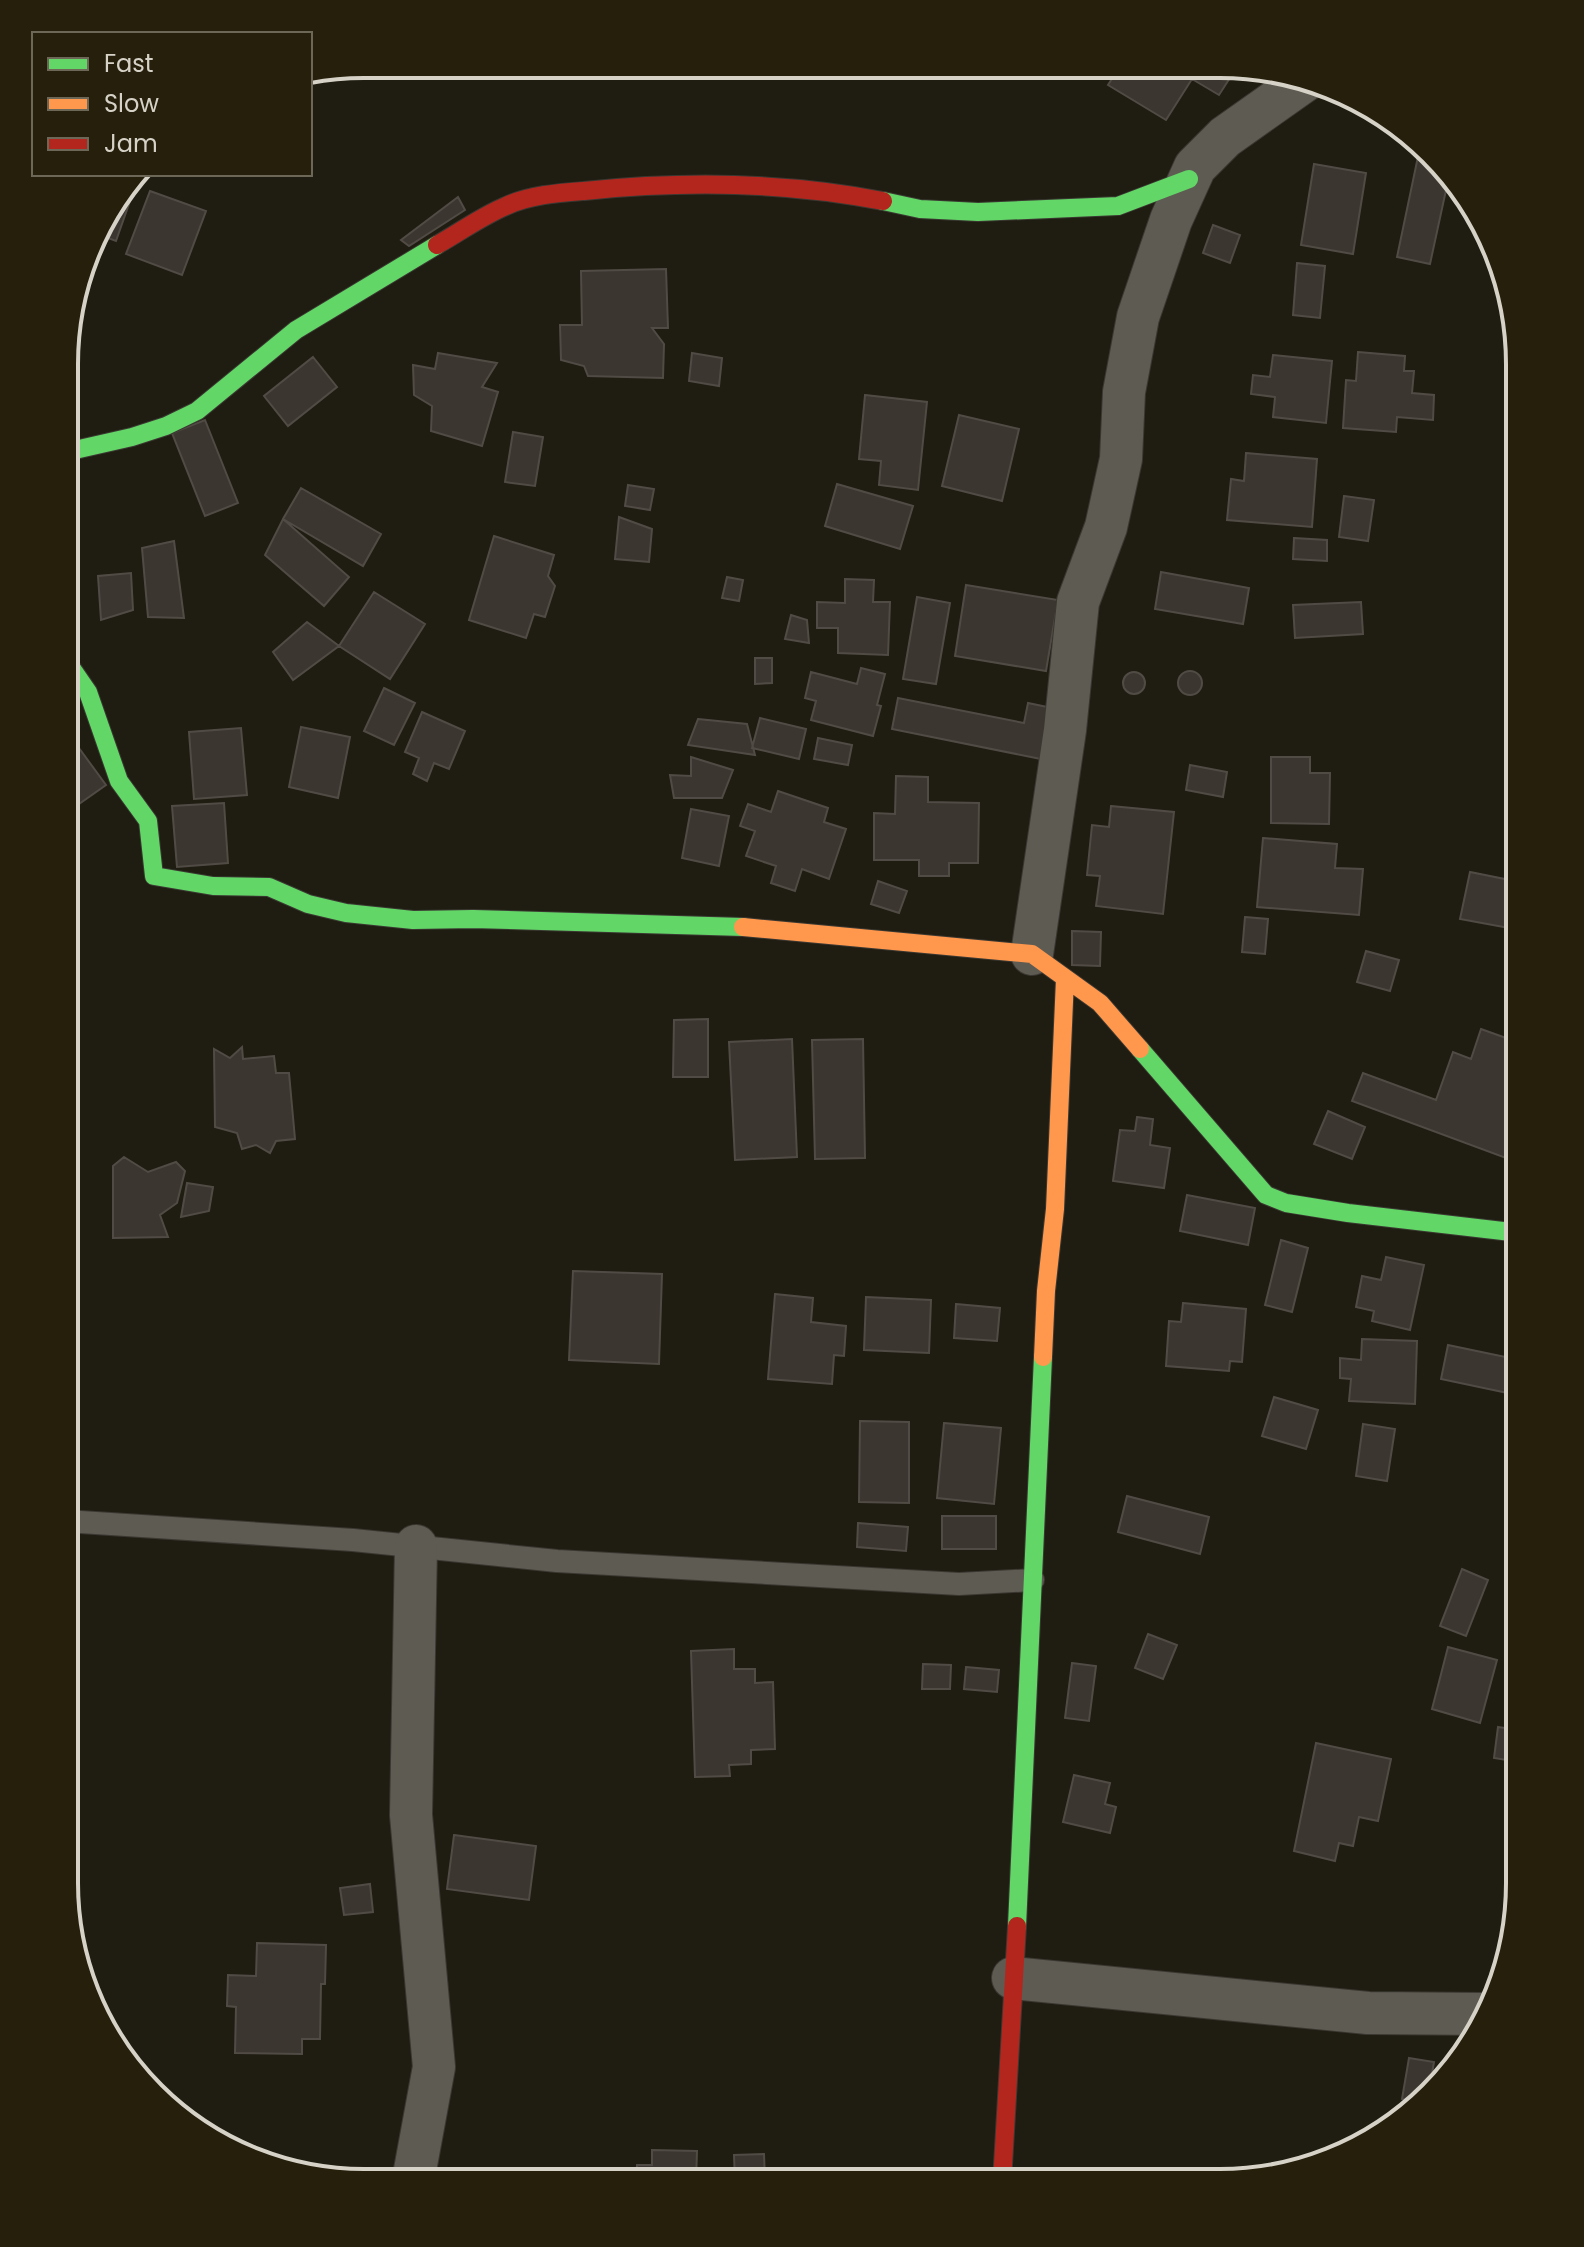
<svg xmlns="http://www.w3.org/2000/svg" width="1584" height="2247" font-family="Poppins,sans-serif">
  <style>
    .building { fill: #3c3630; stroke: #514b45; stroke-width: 2 }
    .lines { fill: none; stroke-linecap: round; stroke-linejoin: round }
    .lane-casing { stroke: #3a3831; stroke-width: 24 }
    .street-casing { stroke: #3a3831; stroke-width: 44 }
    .fast-casing { stroke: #3a3831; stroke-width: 20 }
    .slow-casing { stroke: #3a3831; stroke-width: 20 }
    .jam-casing { stroke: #3a3831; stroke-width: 20 }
    .lane { stroke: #5e5b53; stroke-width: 22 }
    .street { stroke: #5e5b53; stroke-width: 42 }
    .fast { stroke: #63d668; stroke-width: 18 }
    .slow { stroke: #ff974d; stroke-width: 18 }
    .jam { stroke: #b3261e; stroke-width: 18 }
    .rim { fill: none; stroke: #d6d2c7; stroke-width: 4 }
  </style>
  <rect width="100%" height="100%" fill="#1f1c12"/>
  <path class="building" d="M1120 66 1237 67 1219 95 1192 79 1166 120 1108 85Z
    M1420 147 1448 181 1430 264 1397 257Z
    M1314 164 1366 173 1353 254 1301 245Z
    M135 176 136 184 116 241 97 234 104 214Z
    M150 191 206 211 182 275 126 254Z
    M458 197 465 210 409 246 401 240Z
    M1213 225 1240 235 1230 263 1203 253Z
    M1297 263 1325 266 1320 318 1293 315Z
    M666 269 668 328H652L664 344 663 378 588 376 584 366 561 360 560 325H582L581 271Z
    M1358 352 1405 356 1404 371H1414L1412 393 1434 395 1433 420 1397 417 1396 432 1343 428 1346 380 1356 381Z
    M438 353 497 363 482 387 498 392 482 446 431 431 432 406 414 395 413 365 435 369Z
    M692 353 722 358 719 386 689 381Z
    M1273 355 1332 361 1326 423 1273 417 1275 397 1251 394 1253 375 1270 377Z
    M313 357 337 387 288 426 264 396Z
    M865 395 927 402 918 490 879 485 881 461 859 459Z
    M959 415 1019 429 1002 501 942 486Z
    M205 420 238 503 205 516 172 433Z
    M513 432 543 437 535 486 505 482Z
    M1520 449V489L1511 490 1509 450Z
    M1246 453 1317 459 1312 527 1227 520 1231 479 1244 481Z
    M837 484 913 506 900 549 825 526Z
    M628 485 654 489 650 510 625 506Z
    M301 488 381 534 363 566 283 519Z
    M1344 496 1374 500 1368 541 1339 537Z
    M619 517 652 529 649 562 615 559Z
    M283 519 349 577 324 606 265 555Z
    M494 536 554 555 548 576 555 586 545 617 534 614 526 638 469 620Z
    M1294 538 1327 540V561L1293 559Z
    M174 541 184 618 148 617 142 548Z
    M1520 559V618L1511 617Z
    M1161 572 1249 588 1243 624 1155 609Z
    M131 573 133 610 101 620 98 576Z
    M727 577 743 580 739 601 722 598Z
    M845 579 874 580 873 602H890L888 655 838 653V628H817V602L845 603Z
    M966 585 1058 600 1046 671 955 656Z
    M374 592 425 624 390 679 339 646Z
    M917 597 950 603 936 684 903 679Z
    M1361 602 1363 634 1295 638 1293 605Z
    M791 615 807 620 809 643 785 639Z
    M307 622 339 646 293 680 273 652Z
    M755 658H772V683L755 684Z
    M861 668 885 674 877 705 881 706 873 736 811 720 816 701 805 698 811 672 857 684Z
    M1178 683a12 12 0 1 1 24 0a12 12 0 1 1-24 0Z
    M1123 683a11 11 0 1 1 22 0a11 11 0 1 1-22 0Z
    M384 688 415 703 394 745 364 731Z
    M898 698 1024 723 1028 703 1057 709 1046 760 892 729Z
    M422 712 465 731 449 769 434 763 427 781 413 774 419 758 405 752Z
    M760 718 806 729 799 759 752 748Z
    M698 719 747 724 755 755 688 745Z
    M301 727 350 737 338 798 289 787Z
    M241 728 247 795 194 799 189 732Z
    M68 733 106 785 69 811 66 809V735Z
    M818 738 852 745 848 765 814 759Z
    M691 757 733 770 722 798H674L670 775 691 776Z
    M1271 757H1310V773H1330L1329 824 1271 823Z
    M1190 765 1227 772 1223 797 1186 790Z
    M896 776 928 777V802L979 803 978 863H949V876H919V860H874V813L895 814Z
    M778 791 828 808 824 822 846 829 829 879 802 869 795 891 771 883 776 866 746 856 755 831 740 826 748 804 771 812Z
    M224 803 228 863 177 867 172 806Z
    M1111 806 1174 812 1163 914 1096 906 1100 876 1087 875 1092 825 1109 827Z
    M691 809 729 816 719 866 682 858Z
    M1263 838 1337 844 1335 868 1363 869 1359 915 1257 907Z
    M1510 854 1520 856V930L1460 919 1470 872 1505 879Z
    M878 881 907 891 899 913 871 904Z
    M1245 917 1268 919 1265 954 1242 952Z
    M1072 931 1101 932 1100 966 1072 965Z
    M1366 951 1399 960 1390 991 1357 982Z
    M708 1019V1077H673L674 1020Z
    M1481 1029 1520 1043V1120L1506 1158 1352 1101 1363 1073 1436 1100 1453 1052 1471 1059Z
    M792 1039 797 1157 735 1160 729 1042Z
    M863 1039 865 1158 815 1159 812 1040Z
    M242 1047 243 1059 274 1056 276 1073H289L295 1139 276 1141 270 1153 256 1145 242 1149 237 1133 215 1127 214 1049 230 1058Z
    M1328 1111 1365 1127 1352 1159 1314 1144Z
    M1137 1117 1153 1119 1150 1145 1170 1148 1164 1188 1113 1181 1120 1130 1135 1131Z
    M124 1157 148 1172 176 1162 185 1171 177 1203 160 1215 168 1237 113 1238V1166Z
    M187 1183 213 1187 209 1211 181 1217Z
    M1187 1195 1255 1208 1248 1245 1180 1231Z
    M1281 1240 1308 1248 1292 1312 1265 1305Z
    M1386 1257 1424 1265 1410 1330 1372 1321 1374 1311 1356 1307 1362 1276 1381 1280Z
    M573 1271 662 1274 659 1364 569 1360Z
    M775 1294 813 1298 811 1322 846 1326 844 1356 834 1355 832 1384 768 1379Z
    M866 1297 931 1300 929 1353 864 1350Z
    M1183 1303 1246 1309 1242 1362 1230 1361 1229 1371 1166 1366 1169 1321 1181 1322Z
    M956 1304 1000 1308 997 1341 954 1338Z
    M1362 1339 1417 1341 1415 1404 1349 1401 1351 1379 1340 1378V1358L1361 1360Z
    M1448 1345 1520 1360 1517 1395 1441 1379Z
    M1274 1397 1318 1410 1306 1449 1262 1436Z
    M860 1421 909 1422V1503L859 1502Z
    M944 1423 1001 1428 994 1504 937 1498Z
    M1363 1424 1395 1429 1387 1481 1356 1476Z
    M1127 1496 1209 1517 1200 1554 1118 1532Z
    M942 1516H996V1549H942Z
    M858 1523 908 1527 906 1551 857 1547Z
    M1462 1569 1488 1580 1466 1636 1440 1626Z
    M1148 1634 1177 1645 1163 1679 1135 1668Z
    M1448 1647 1497 1660 1480 1723 1432 1709Z
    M734 1649V1669H755V1683L773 1682 775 1749 751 1750V1764L729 1765 730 1776 695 1777 691 1651Z
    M1072 1663 1096 1666 1089 1721 1065 1718Z
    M923 1664 951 1665 950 1689H922Z
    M966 1667 999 1670 997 1692 964 1689Z
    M1498 1727 1519 1730V1762L1494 1758Z
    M1316 1743 1391 1759 1378 1821 1359 1817 1353 1846 1339 1843 1335 1861 1294 1851Z
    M1074 1775 1110 1783 1105 1804 1116 1807 1110 1833 1063 1822Z
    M454 1835 536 1846 529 1900 447 1889Z
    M370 1884 373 1912 344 1915 340 1888Z
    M257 1943 326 1945 325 1984H321L320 2039H302V2054L235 2053 236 2007 227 2006 228 1975 256 1976Z
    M1409 2058 1434 2062 1428 2097 1423 2103 1402 2099Z
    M652 2150 697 2151 696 2182 636 2181 637 2165H652Z
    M764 2154 765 2180 789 2179V2182H735L734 2155Z"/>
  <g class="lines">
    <g class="lane-casing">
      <path id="lane" d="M65 1521 353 1540 557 1561 959 1584 1033 1580"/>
    </g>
    <g class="street-casing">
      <path id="street" d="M1032 954 1065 730 1078 602 1106 527 1121 459 1124 392 1138 317 1171 220 1195 167 1225 137 1307 79
        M1013 1978 1368 2013 1487 2014
        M413 2181 434 2067 411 1815 416 1546"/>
    </g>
    <g class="fast-casing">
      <path id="fast" d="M883 201 920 209 978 212 1118 206 1189 179
        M66 452 132 437 166 426 197 411 296 330 437 245
        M66 660 88 692 119 781 148 821 154 876 213 886 269 887 308 904 346 913 413 920 473 919 743 927
        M1140 1049 1266 1195 1286 1203 1348 1213 1520 1233
        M1017 1926 1043 1357"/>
    </g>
    <g class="slow-casing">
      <path id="slow" d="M743 927 1032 954 1100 1003 1140 1049
        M1043 1357 1046 1291 1055 1209 1065 979"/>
    </g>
    <g class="jam-casing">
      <path id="jam" d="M437 245C460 232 482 216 506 206 530 195 558 193 584 191 682 181 786 182 883 201
        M1002 2182 1017 1926"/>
    </g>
    <use href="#lane" class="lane"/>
    <use href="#street" class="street"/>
    <use href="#fast" class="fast"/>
    <use href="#slow" class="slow"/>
    <use href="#jam" class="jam"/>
  </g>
  <path d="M0 0H1584V2247H0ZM364 78H1220A286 286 0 0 1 1506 364V1883A286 286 0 0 1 1220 2169H364A286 286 0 0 1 78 1883V364A286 286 0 0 1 364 78Z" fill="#251f0c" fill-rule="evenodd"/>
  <path class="rim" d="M364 78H1220A286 286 0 0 1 1506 364V1883A286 286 0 0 1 1220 2169H364A286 286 0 0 1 78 1883V364A286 286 0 0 1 364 78Z"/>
  <rect x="32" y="32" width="280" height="144" fill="#251f0c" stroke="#6c6757" stroke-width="2"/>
  <rect x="48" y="58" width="40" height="12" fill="#63d668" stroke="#6c6757" stroke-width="2"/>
  <text x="104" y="72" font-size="24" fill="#d6d2c7">Fast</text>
  <rect x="48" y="98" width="40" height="12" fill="#ff974d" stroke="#6c6757" stroke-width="2"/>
  <text x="104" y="112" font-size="24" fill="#d6d2c7">Slow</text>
  <rect x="48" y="138" width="40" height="12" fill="#b3261e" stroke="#6c6757" stroke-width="2"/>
  <text x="104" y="152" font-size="24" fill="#d6d2c7">Jam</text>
</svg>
